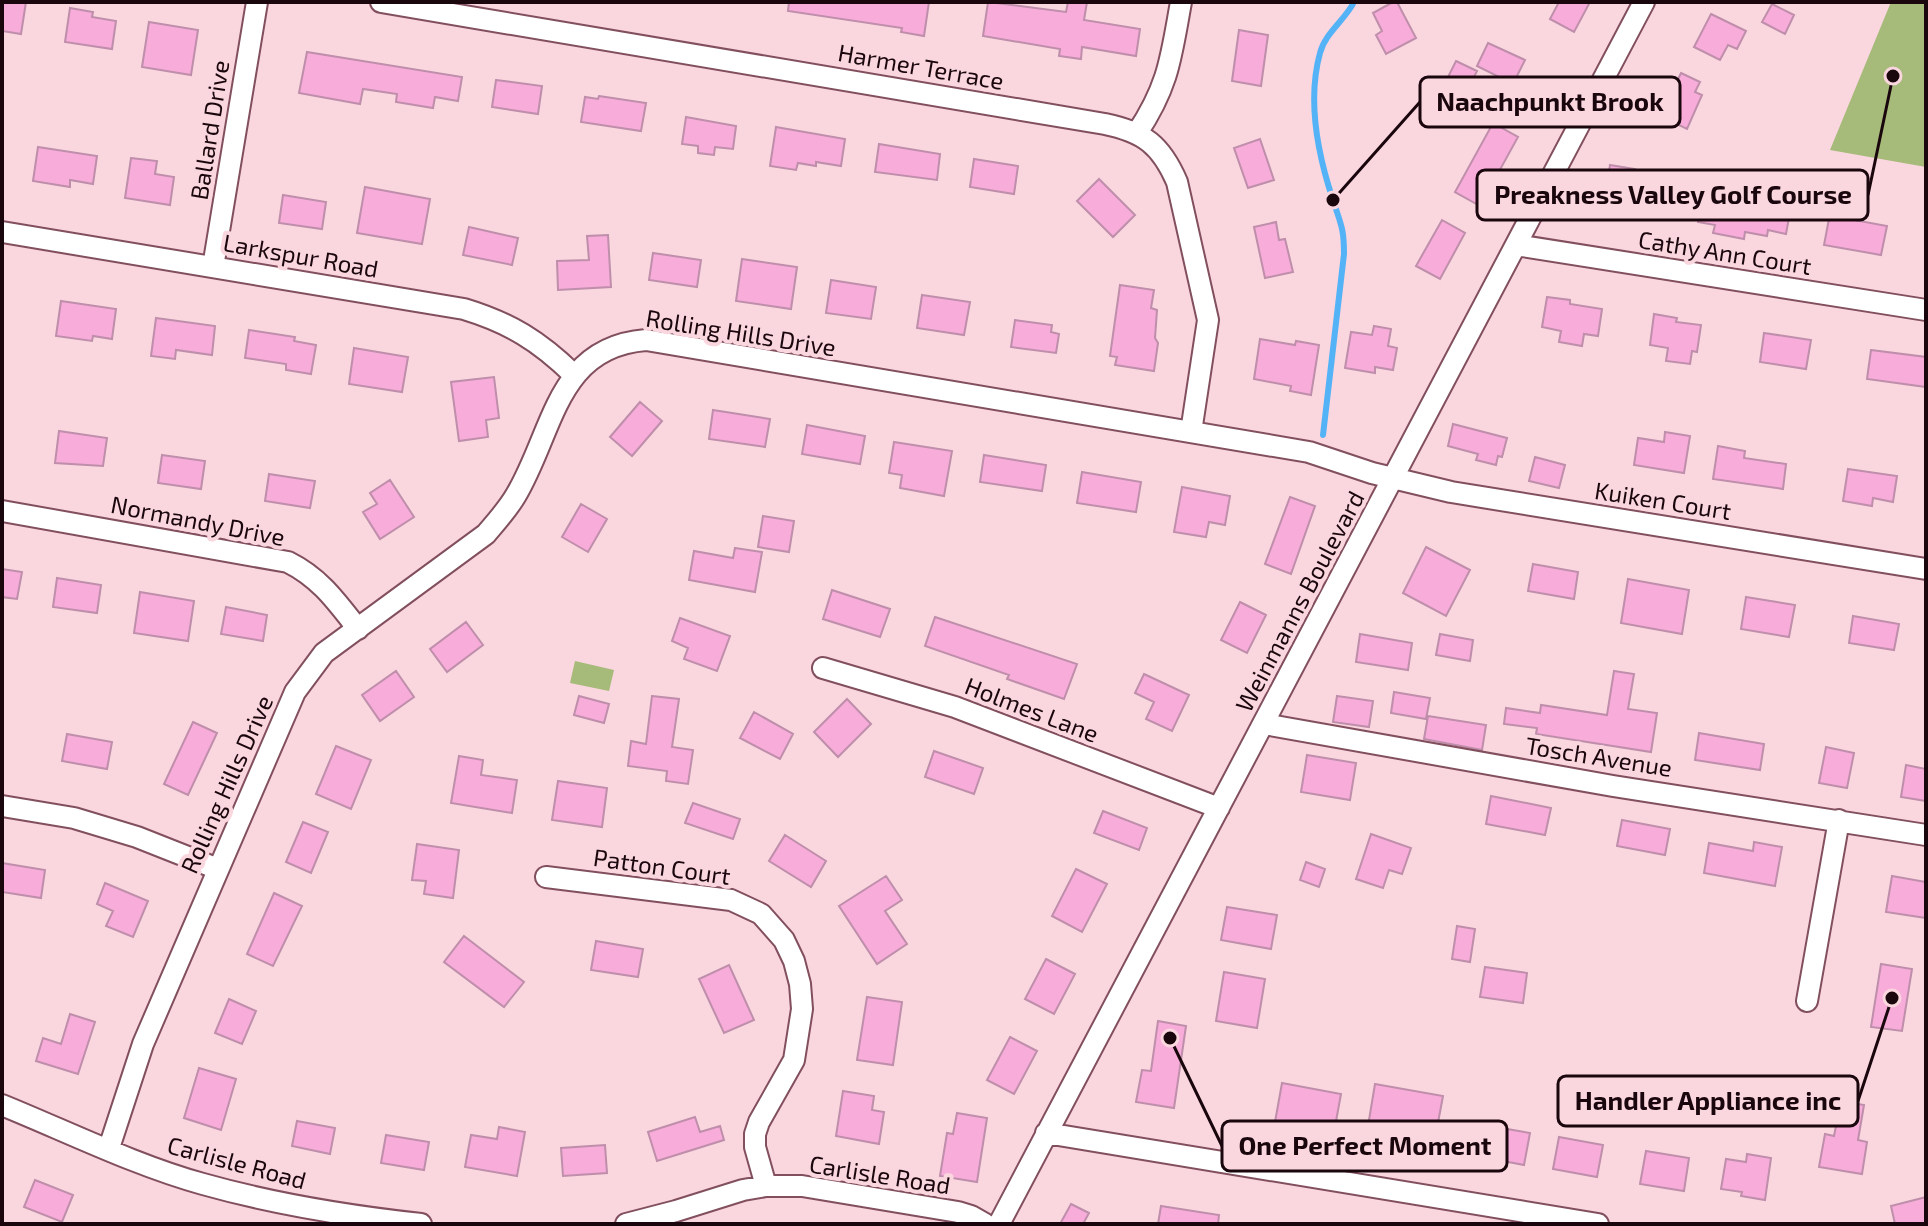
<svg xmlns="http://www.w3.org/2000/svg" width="1928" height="1226" font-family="'Exo 2',sans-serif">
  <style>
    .green { fill: #a6ba79 }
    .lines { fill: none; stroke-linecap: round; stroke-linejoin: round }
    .stream { stroke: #54b3f6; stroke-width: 6 }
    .building { fill: #f8acda; stroke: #be8eaa; stroke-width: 2 }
    .street-casing { stroke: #814f5d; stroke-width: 24 }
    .street { stroke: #fff; stroke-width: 20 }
    .labels { text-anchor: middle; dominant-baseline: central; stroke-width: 8; stroke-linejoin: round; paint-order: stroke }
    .street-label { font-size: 24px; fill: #1a070d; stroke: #fad6df }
    .leader { fill: none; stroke: #1a070d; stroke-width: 3 }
    .callout-dot { fill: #1a070d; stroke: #fad6df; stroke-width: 3 }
    .callout { fill: #fad6df; stroke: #1a070d; stroke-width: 3 }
    .callout-label { font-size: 26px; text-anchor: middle; font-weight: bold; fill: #1a070d }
  </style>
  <rect width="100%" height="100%" fill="#fad6df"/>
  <path class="green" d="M1891 2H1926V167L1830 150Z
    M575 661 614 670 609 691 570 683Z"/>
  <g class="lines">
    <path class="stream" d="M1323 435 1344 254C1344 228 1341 225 1333 200 1318 155 1307 100 1320 53 1325 33 1345 20 1354 2"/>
  </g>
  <path class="building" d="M2 2H26L21 34 2 31Z
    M789 2H929L924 36 901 32 902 28 788 11Z
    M988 2 1066 12 1068 2H1087L1084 20 1140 29 1136 56 1082 47 1081 59 1059 56 1060 49 983 36Z
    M1393 2H1397L1416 38 1386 54 1376 35 1382 31 1373 13Z
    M1559 2H1590L1574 32 1550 19Z
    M1772 4 1794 15 1785 34 1762 22Z
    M70 8 93 12 92 17 116 21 112 49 65 42Z
    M1711 14 1746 31 1737 49 1728 45 1720 60 1694 47Z
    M149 22 198 30 191 75 142 67Z
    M1239 30 1268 35 1261 86 1232 81Z
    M1488 43 1525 60 1513 84 1477 66Z
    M307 52 462 77 458 101 435 97 433 108 396 102 397 94 363 89 360 104 299 93Z
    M1456 61 1477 71 1467 91 1446 81Z
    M1681 73 1700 82 1695 92 1702 95 1687 129 1660 116Z
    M496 80 542 86 538 114 492 107Z
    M599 96 646 103 641 131 581 122 585 97 598 99Z
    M686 117 736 126 733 149 715 147 714 155 698 153V146L682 144Z
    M1493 123 1518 137 1480 206 1455 192Z
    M776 127 845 139 841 166 816 162V166L798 163 796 170 770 166Z
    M1260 139 1274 180 1248 188 1234 148Z
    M879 144 940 154 937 180 875 172Z
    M38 147 97 156 93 184 70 180V187L33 181Z
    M131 158 157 161 155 174 174 177 170 205 125 198Z
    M974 159 1018 166 1014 194 970 187Z
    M1610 165 1635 169 1633 184 1667 189 1663 216 1627 210 1626 215 1603 212Z
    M1099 179 1135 215 1113 237 1077 201Z
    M365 187 430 199 422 244 357 233Z
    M283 195 326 202 322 229 279 223Z
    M1702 196 1765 207 1766 202 1791 207 1786 234 1768 230 1767 236 1745 232 1744 239 1713 233 1715 225 1698 222Z
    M1832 203 1856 207 1854 220 1887 226 1881 255 1824 245Z
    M1442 220 1465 233 1440 279 1416 266Z
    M1276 222 1279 240 1285 239 1293 272 1265 278 1254 227Z
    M469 227 518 238 512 265 463 255Z
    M608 235 611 287 558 290 557 261 589 260 587 236Z
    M653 253 701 260 697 287 649 280Z
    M742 259 797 267 791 309 736 301Z
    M831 280 876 287 871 319 826 313Z
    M1120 285 1154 290 1151 308 1157 310 1155 338 1158 343 1154 371 1115 365 1117 357 1110 356Z
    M922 295 970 302 964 335 917 328Z
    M1547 297 1570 300V304L1602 309 1598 336 1584 334 1582 346 1559 342 1561 331 1542 327Z
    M61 301 116 309 112 339 93 336 92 341 56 336Z
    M1654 314 1677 318 1676 322 1701 325 1697 352 1692 351 1690 364 1666 361 1668 348 1650 345Z
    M156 318 215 326 212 355 176 350 175 359 151 356Z
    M1015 320 1052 325 1051 332 1059 334 1056 353 1011 347Z
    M1374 326 1391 329 1388 346 1397 348 1393 370 1375 367V373L1345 368 1351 332 1372 335Z
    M249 330 295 337 294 341 316 345 311 374 286 370V364L245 358Z
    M1764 333 1811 340 1806 369 1760 362Z
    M1260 339 1295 345 1296 341 1319 345 1311 395 1290 391 1291 386 1254 379Z
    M354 348 408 357 402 392 349 384Z
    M1871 350 1926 357V387L1867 379Z
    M494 377 499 418 486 420 488 437 459 441 451 382Z
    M640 402 662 421 632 456 610 437Z
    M713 410 770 419 765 447 709 439Z
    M1453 424 1507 438 1502 457 1498 456 1496 465 1476 460 1478 454 1448 446Z
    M807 425 865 436 860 464 802 454Z
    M59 431 107 438 103 466 55 463Z
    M1665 432 1690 436 1684 473 1634 465 1638 438 1664 442Z
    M894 442 952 451 944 496 900 488 902 475 889 473Z
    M1718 446 1745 451 1744 458 1786 464 1783 489 1713 479Z
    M162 455 205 461 201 489 158 483Z
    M984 455 1046 465 1042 491 980 482Z
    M1535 457 1565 465 1559 488 1529 481Z
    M1848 469 1897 476 1893 502 1873 498 1872 506 1843 501Z
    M1082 472 1141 482 1136 512 1077 503Z
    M269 474 315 481 310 508 265 501Z
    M390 480 414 517 380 539 363 512 377 504 370 493Z
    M1182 487 1230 496 1225 525 1209 522 1206 537 1174 532Z
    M1290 497 1315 506 1291 574 1265 564Z
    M581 504 607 519 588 552 562 537Z
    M763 516 794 521 789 552 758 547Z
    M1426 547 1470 570 1446 616 1403 593Z
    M735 548 762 552 755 592 689 580 694 551 733 558Z
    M1533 564 1578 572 1574 599 1528 591Z
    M2 569 22 572 17 599 2 597Z
    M57 578 101 585 97 613 53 607Z
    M1628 579 1689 590 1682 634 1621 623Z
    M832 590 890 609 880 637 823 619Z
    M140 592 194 601 188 641 134 633Z
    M1746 597 1795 605 1789 637 1741 629Z
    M1240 602 1266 615 1247 653 1221 640Z
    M226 607 267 615 263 641 221 634Z
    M1853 616 1899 624 1894 650 1849 643Z
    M935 617 1077 664 1064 699 1007 679 1009 675 925 646Z
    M680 618 730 636 717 671 684 659 688 648 672 641Z
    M466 622 483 645 447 672 430 649Z
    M1360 634 1412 643 1408 670 1356 662Z
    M1440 634 1473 640 1470 661 1436 655Z
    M396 671 414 697 380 721 362 695Z
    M1614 671 1634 674 1628 709 1657 713 1651 752 1536 734 1537 728 1504 724 1506 708 1540 713 1541 705 1607 715Z
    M1144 674 1189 695 1172 731 1146 719 1154 702 1135 693Z
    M1394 692 1430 698 1426 719 1391 713Z
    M579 696 609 704 604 723 574 715Z
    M652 696 679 699 672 747 693 750 688 784 666 781 667 771 628 766 631 741 646 744Z
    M1337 696 1373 701 1369 727 1333 722Z
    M847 699 871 724 838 757 814 732Z
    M754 712 793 734 780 759 740 738Z
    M1428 716 1486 725 1482 750 1424 739Z
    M193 722 217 733 188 795 164 784Z
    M1699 733 1764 744 1760 770 1695 760Z
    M67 734 112 742 107 769 62 761Z
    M336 746 371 760 351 809 316 794Z
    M1826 747 1854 753 1847 788 1819 783Z
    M934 751 983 768 974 794 925 777Z
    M1307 755 1356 763 1350 800 1301 792Z
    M459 756 483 760 481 775 517 780 512 813 451 803Z
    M1906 765 1926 769V801L1901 797Z
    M558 781 607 788 602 827 552 820Z
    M1491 796 1551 808 1545 835 1486 824Z
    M693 803 740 819 733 839 685 823Z
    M1103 811 1147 828 1139 850 1094 833Z
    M1622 820 1670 829 1665 855 1617 846Z
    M303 822 328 832 311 873 286 862Z
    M1371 834 1411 848 1402 874 1389 870 1383 888 1356 879Z
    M785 835 826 861 811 887 769 861Z
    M1754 842 1782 847 1775 886 1704 873 1709 843 1753 851Z
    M417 844 459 850 453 898 424 894 426 881 412 880Z
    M1306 862 1325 869 1319 887 1300 880Z
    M2 863 45 870 41 898 2 892Z
    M1076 869 1107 884 1082 932 1052 916Z
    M886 876 902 900 885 911 907 944 877 964 839 906Z
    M1892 876 1926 882V918L1886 912Z
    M105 883 148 901 133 937 106 926 113 911 97 904Z
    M274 893 302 906 273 966 247 954Z
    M1227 907 1277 915 1271 949 1221 940Z
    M1457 926 1475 929 1470 962 1452 959Z
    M464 936 524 982 504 1007 444 962Z
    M596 941 643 949 638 977 591 970Z
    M1046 959 1075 974 1054 1014 1025 999Z
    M1881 964 1912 969 1902 1031 1871 1027Z
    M729 965 754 1020 724 1033 699 979Z
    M1485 967 1527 973 1523 1003 1480 997Z
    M1224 972 1265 979 1257 1028 1216 1021Z
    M867 997 902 1002 893 1065 857 1060Z
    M229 999 256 1011 242 1044 215 1033Z
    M70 1014 95 1022 78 1074 36 1061 43 1038 61 1044Z
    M1158 1021 1186 1026 1174 1108 1136 1102 1142 1070 1151 1071Z
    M1010 1037 1037 1051 1014 1094 987 1080Z
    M199 1068 236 1079 221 1130 184 1118Z
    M1282 1083 1341 1094 1334 1132 1275 1122Z
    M1375 1084 1443 1096 1434 1144 1367 1132Z
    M843 1091 874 1096 872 1110 884 1112 879 1144 836 1136Z
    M1841 1101 1864 1105 1858 1140 1867 1142 1862 1174 1819 1167 1825 1134 1834 1136Z
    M957 1113 987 1118 977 1182 940 1176 947 1133 953 1134Z
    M695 1117 700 1132 720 1126 724 1140 657 1161 648 1132Z
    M297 1121 335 1128 330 1154 292 1146Z
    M1473 1123 1530 1133 1524 1165 1467 1154Z
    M499 1127 525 1132 517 1176 465 1167 471 1135 497 1139Z
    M386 1135 429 1142 424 1170 381 1163Z
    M1559 1137 1603 1145 1597 1177 1553 1169Z
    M605 1145 607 1173 563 1176 561 1148Z
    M1646 1151 1689 1158 1684 1191 1640 1184Z
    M1747 1154 1771 1158 1765 1200 1741 1196 1742 1192 1721 1189 1726 1159 1746 1162Z
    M35 1180 73 1195 62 1222 24 1207Z
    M1926 1197V1224H1895L1891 1206Z
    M1071 1204 1089 1213 1083 1224H1060Z
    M1161 1206 1219 1215 1218 1224H1158Z"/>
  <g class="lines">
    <g class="street-casing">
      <path id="street" d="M381 2 1105 124C1144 132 1161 145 1177 182L1208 320 1191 432
        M1137 133C1169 85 1171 57 1181 2
        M2 232 464 309C510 323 539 341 573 374
        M1516 245 1926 310
        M213 267 257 2
        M2 511 288 562C320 578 336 601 358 629
        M823 668 955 707 1219 808
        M1264 724 1613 786 1926 835
        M2 806 74 818 137 837 218 869
        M546 877 731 900 761 914 784 940 794 961 800 984 802 1009 794 1060 759 1122 755 1134V1147L766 1186
        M1807 1001 1839 820
        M2 1105C66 1131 137 1166 203 1184 274 1204 348 1216 421 1224
        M1046 1133 1598 1224
        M109 1148 143 1044 295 692 324 653 486 534C497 521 508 509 516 495 554 431 556 347 646 340L1309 452 1372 473 1451 492 1926 569
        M626 1224 676 1211 743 1190 766 1186H802L958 1212 971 1216 985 1224
        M999 1224 1644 2"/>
    </g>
    <use href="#street" class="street"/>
  </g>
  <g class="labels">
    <g class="street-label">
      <text transform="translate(921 66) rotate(10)">Harmer Terrace</text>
      <text transform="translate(209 130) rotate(-81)">Ballard Drive</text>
      <text transform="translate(1725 252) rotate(9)">Cathy Ann Court</text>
      <text transform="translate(301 255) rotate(10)">Larkspur Road</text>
      <text transform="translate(741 332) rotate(9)">Rolling Hills Drive</text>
      <text transform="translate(1663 500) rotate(9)">Kuiken Court</text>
      <text transform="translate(198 520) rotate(11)">Normandy Drive</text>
      <text transform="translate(1299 601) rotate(-62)">Weinmanns Boulevard</text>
      <text transform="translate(1032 709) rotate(21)">Holmes Lane</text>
      <text transform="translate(1599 756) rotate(9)">Tosch Avenue</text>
      <text transform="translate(226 784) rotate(-66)">Rolling Hills Drive</text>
      <text transform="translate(662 866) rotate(8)">Patton Court</text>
      <text transform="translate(237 1162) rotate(15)">Carlisle Road</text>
      <text transform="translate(880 1174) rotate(9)">Carlisle Road</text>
    </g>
  </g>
  <path class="leader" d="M1333 200L1420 102M1893 76L1868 195M1892 998L1858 1101M1170 1038L1222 1146"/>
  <g class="callout-dot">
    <circle cx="1333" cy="200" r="8"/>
    <circle cx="1893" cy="76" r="8"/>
    <circle cx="1892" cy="998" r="8"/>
    <circle cx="1170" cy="1038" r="8"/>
  </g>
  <g class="callout">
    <rect x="1420" y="77" width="260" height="50" rx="8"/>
    <rect x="1477" y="170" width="391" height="50" rx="8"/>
    <rect x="1558" y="1076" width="300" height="50" rx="8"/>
    <rect x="1222" y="1121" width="285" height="50" rx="8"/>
  </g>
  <g class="callout-label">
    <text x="1550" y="111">Naachpunkt Brook</text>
    <text x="1673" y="204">Preakness Valley Golf Course</text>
    <text x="1708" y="1110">Handler Appliance inc</text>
    <text x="1365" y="1155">One Perfect Moment</text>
  </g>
  <rect width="1928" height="1226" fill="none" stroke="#1a070d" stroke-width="8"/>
</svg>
